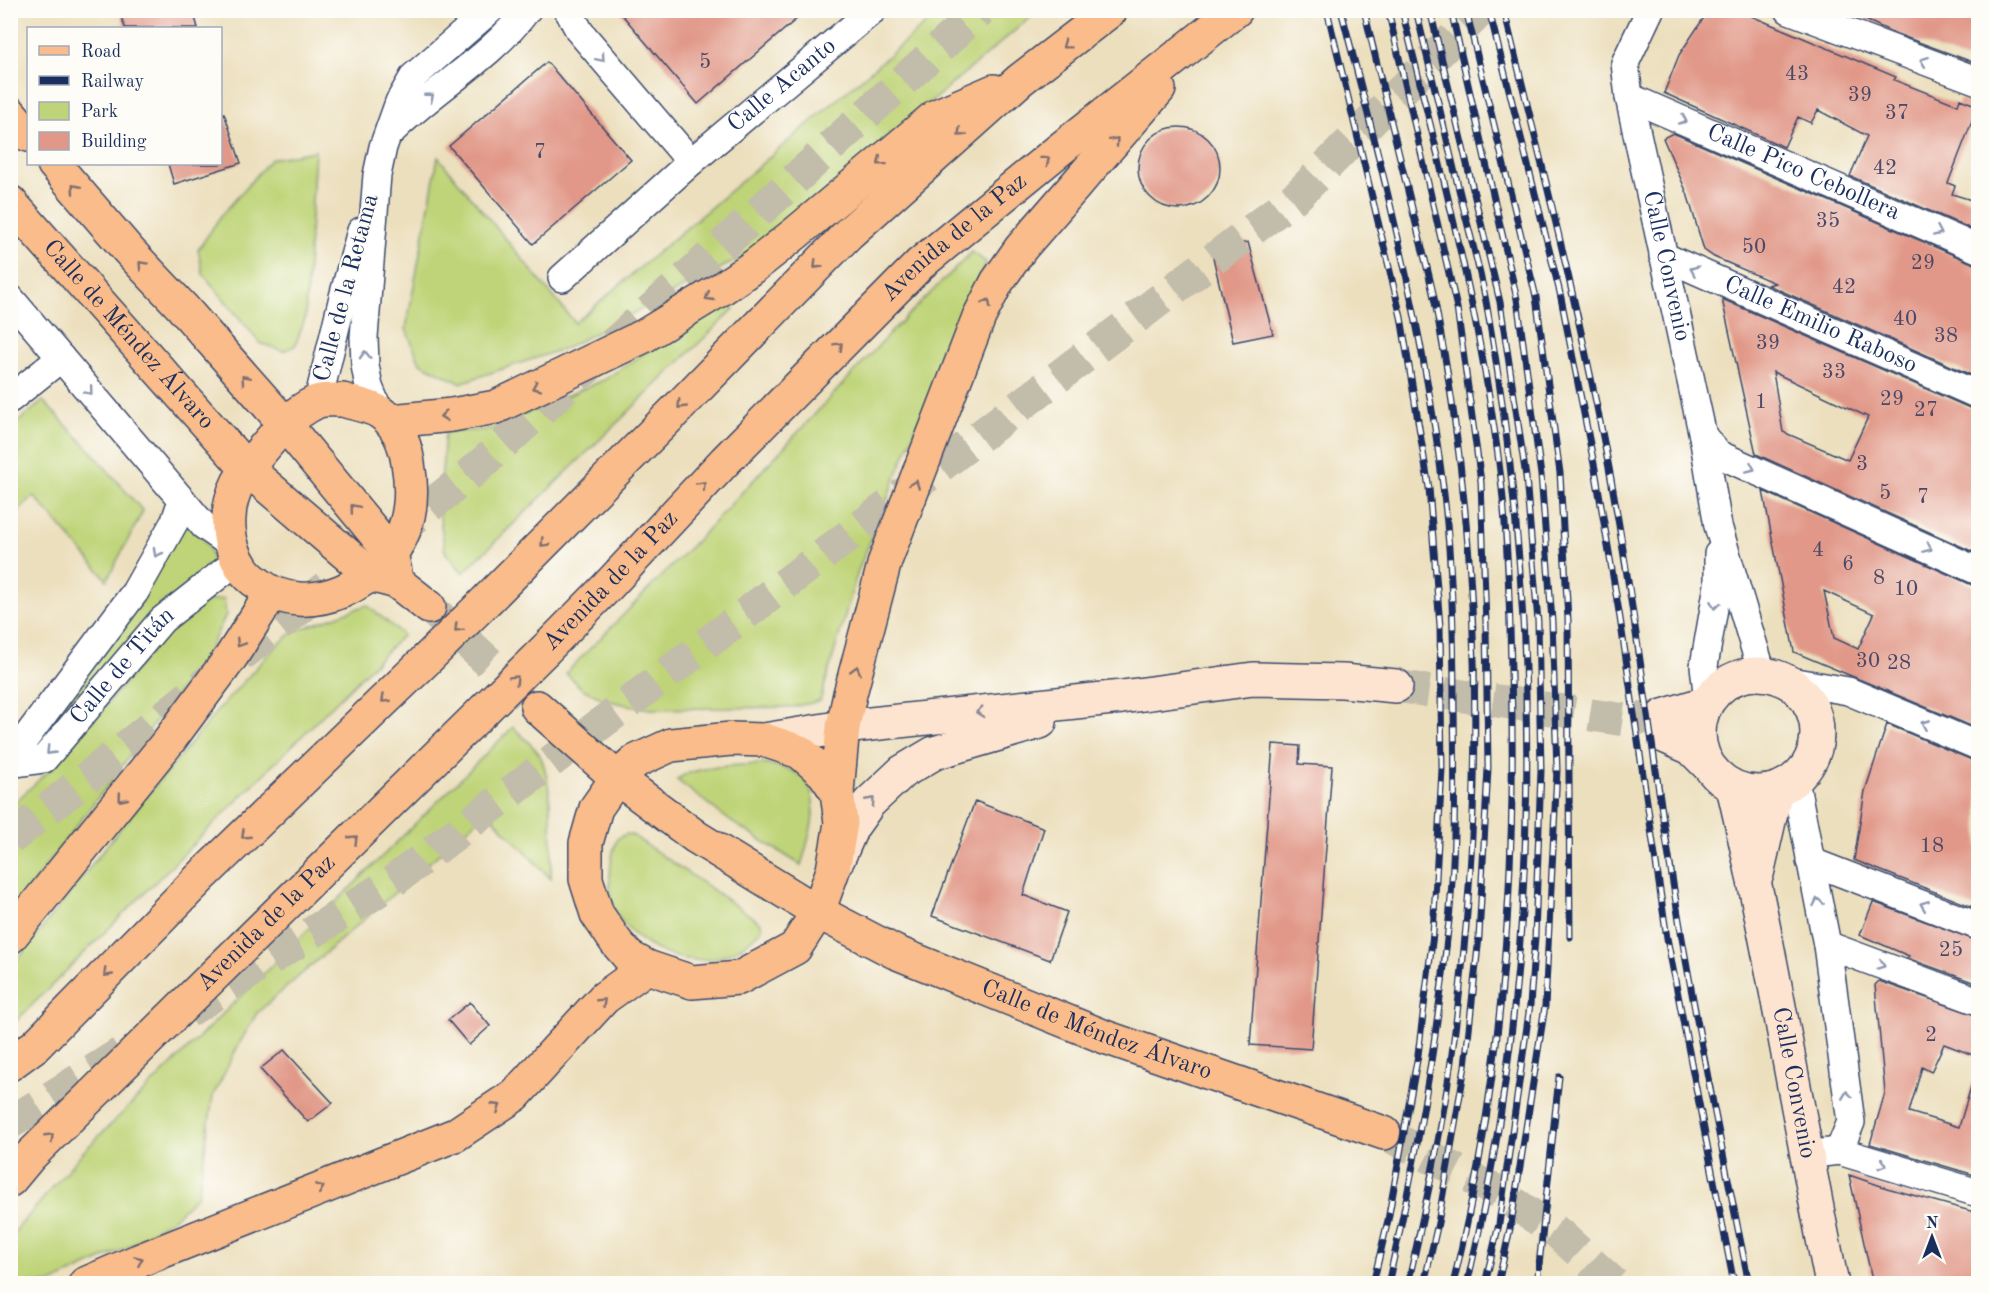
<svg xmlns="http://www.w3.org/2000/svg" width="1989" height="1294" font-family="'Old Standard TT',serif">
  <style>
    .green { fill: #bfd478; stroke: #6d826b; stroke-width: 1.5 }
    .building { fill: #e19888; fill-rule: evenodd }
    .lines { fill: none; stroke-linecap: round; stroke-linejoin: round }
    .secondary-tunnel { stroke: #c2bcaa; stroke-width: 33; stroke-dasharray: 33 16; stroke-linecap: butt }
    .primary-tunnel { stroke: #c2bcaa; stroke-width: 33; stroke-dasharray: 33 16; stroke-linecap: butt }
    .highway-tunnel { stroke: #c2bcaa; stroke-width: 33; stroke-dasharray: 33 16; stroke-linecap: butt }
    .street-casing { stroke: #3a496c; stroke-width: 30 }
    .secondary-casing { stroke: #3a496c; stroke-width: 36 }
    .primary-casing { stroke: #3a496c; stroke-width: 36 }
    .highway-casing { stroke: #3a496c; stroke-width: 36 }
    .street { stroke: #fff; stroke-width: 27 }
    .secondary { stroke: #fde4d0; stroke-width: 33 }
    .primary { stroke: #f9bc8a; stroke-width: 33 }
    .highway { stroke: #f9bc8a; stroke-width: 33 }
    .rail-casing { stroke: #1b2f5e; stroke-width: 7 }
    .rail { stroke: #fdfcf7; stroke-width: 4.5; stroke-dasharray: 14; stroke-linecap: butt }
    .highway-bridge-casing { stroke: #3a496c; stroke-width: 36; stroke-linecap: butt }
    .highway-bridge { stroke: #f9bc8a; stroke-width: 33 }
    .oneway { stroke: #7f6e72 }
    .oneway2 { stroke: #8d97ae }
    .oneway3 { stroke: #8c8a97 }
    .labels { text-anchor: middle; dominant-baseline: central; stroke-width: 4.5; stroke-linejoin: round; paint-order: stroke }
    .number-label { font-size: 21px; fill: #4c4968 }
    .street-label { font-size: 24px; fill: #1b2f5e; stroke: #fdfcf7 }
  </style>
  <rect width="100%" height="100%" fill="#fdfcf7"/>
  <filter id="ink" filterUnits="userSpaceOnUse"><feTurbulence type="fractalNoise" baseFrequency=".0167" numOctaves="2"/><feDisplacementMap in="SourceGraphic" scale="12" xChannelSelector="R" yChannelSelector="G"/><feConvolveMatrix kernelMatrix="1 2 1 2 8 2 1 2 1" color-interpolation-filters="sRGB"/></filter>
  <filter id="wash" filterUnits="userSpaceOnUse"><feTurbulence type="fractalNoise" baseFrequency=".008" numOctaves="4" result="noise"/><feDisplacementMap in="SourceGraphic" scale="24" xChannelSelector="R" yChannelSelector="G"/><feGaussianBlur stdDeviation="1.35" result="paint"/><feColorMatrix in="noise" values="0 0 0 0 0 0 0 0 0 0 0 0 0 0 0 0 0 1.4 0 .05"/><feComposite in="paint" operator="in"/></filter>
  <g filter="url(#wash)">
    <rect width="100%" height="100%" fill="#ecdfbd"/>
    <path class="green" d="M941 11H1038L756 250 566 348 460 383 420 363 406 329 438 157 575 323Z
      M315 151 305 319 295 346 283 351 260 343 203 274 198 250 220 217 271 159Z
      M972 252 986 262 908 447 858 571 820 701 792 707 650 709 608 701 582 689 566 673 705 532 896 327Z
      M726 299 734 309 463 573 445 552 439 511 445 432 486 430 604 380Z
      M43 401 90 450 143 511 107 580 34 496 11 516V428Z
      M186 521C200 535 214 546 212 567L44 742 30 745Z
      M224 599 226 615 207 654 11 912V806L54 766 170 629 206 601Z
      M367 605 403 635 11 1026V968L119 830 218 710 276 646 295 631Z
      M513 727C521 735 532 744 539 754 554 779 552 849 551 879L487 812 257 1013 240 1042 213 1096 198 1195 175 1217 126 1248 51 1283 11 1284V1236L83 1152Z
      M770 764C777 767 786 768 793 771 828 788 809 838 801 865L730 821 677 780C692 765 748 765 770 764Z
      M626 834 632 835 761 923 762 929C751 940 740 950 725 955 686 970 634 948 615 910 606 892 610 857 617 839Z"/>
    <g id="blocks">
      <path class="building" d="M119 10H193L198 28H125Z
        M618 10H807L698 104Z
        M1709 10H1737L1896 77 1894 80 1958 105 1960 99 1978 106 1948 183 1955 186 1952 194 1978 202V232L1850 176 1867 136 1818 110 1811 123 1798 117 1784 147 1664 93 1679 55Z
        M1844 10H1978V64L1894 33Z
        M547 62 631 160 533 244 449 146Z
        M224 113 241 163 174 184 168 164H220V114Z
        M1138 168a41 41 0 1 1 82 0a41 41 0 1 1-82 0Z
        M1673 133 1972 263 1978 265V378L1768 285 1775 283 1714 257 1704 250 1687 193 1663 138Z
        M1248 242 1273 334 1233 342 1211 249Z
        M1722 299 1972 409 1978 411V554L1756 454ZM1773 372 1868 417 1848 460 1783 432Z
        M1763 491 1972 585 1978 587V729L1794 652ZM1824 591 1874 614 1858 649 1834 638Z
        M1887 724 1972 760 1978 762V909L1854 860 1865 791Z
        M1273 744 1300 746 1299 764 1332 766 1311 1049 1250 1045Z
        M975 801 1044 828 1023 895 1067 912 1050 960 932 916Z
        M1873 902 1978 941V984L1907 958 1909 956 1860 935Z
        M1879 981 1978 1016V1057L1944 1044 1931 1072 1922 1067 1909 1112 1959 1127 1973 1080H1978V1176L1870 1144 1885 1093 1875 985Z
        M470 1002 490 1026 469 1045 448 1020Z
        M284 1050 333 1103 308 1122 260 1069Z
        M1849 1175 1887 1188 1978 1213V1284H1873Z"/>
    </g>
  </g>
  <g filter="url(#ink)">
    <use href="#blocks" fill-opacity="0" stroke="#3a496c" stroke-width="1.5"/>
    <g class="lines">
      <path class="secondary-tunnel" d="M1396 686 1625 720 1663 716"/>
      <path class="primary-tunnel" d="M429 607 537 707
        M1384 1133 1498 1192 1558 1233 1614 1284"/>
      <path class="highway-tunnel" d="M391 537 476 469 981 10
        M10 839 327 587
        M187 1012 392 882 1298 195 1481 10
        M10 1123 131 1047"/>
      <g class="street-casing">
        <g id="street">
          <path id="s1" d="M568 10 580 32 691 162 873 10"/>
          <path id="s2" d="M1650 10 1625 63 1629 97 1703 436 1718 526 1762 673"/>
          <path d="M1789 10 1978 81"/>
          <path id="s3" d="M1629 97 1978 249"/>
          <path d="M392 131C435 88 490 59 527 10"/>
          <path id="s4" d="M1663 256 1978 395"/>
          <path d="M562 278 691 162"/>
          <path d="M10 298 204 526 230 544"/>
          <path d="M10 399 61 358"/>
          <path d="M318 401 343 297 361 231"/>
          <path d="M379 411 369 387 365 365 364 337 377 175 383 147 399 102 414 76 490 10"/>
          <path d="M1703 436 1718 454 1978 571"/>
          <path d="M1785 680 1848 691 1978 746"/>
          <path d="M1708 700 1704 666 1718 585V554"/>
          <path d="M10 759 135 592 175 521 182 500"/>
          <path id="s5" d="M10 764 44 759 162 620 237 561"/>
          <path d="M1795 780 1827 945 1851 1122 1839 1151"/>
          <path d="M1810 861 1978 926"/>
          <path d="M1827 945 1978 1001"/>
          <path d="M1822 1153 1839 1151 1978 1193"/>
        </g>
      </g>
      <g class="secondary-casing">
        <g id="secondary">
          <circle cx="1758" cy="733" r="59"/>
          <path d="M1663 716 1706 703"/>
          <path d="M1666 737 1691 748 1707 764"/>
          <path d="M764 740 843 727 1122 697 1253 679 1343 681 1396 686"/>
          <path id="s6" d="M1733 787C1772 951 1798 1118 1832 1284"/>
          <path d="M838 859 852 827 869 803 902 772 934 753 1040 722"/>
          <path d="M1757 874 1776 790"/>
        </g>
      </g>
      <g class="primary-casing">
        <g id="primary">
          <path d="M10 113 28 135"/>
          <path d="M54 164 129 251 182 307 284 423 391 553 395 572"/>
          <path id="s7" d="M10 202 247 469 371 575 397 582 429 607"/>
          <path d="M343 400C355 404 371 406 381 413 398 425 405 443 408 463 412 486 412 509 404 530 384 583 307 622 259 584 253 580 247 575 243 569 226 544 224 511 238 483 244 471 254 460 262 450 278 431 293 413 316 402 323 399 334 400 343 400Z"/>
          <path id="s8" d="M537 707 617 778 696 837 818 912 895 952 1105 1037 1384 1133"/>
          <path d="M731 739 764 740 800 752 824 773 837 792 841 823 833 870 818 912 795 948 739 978 692 982 647 967 629 957 616 942 597 914 586 879V843L596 808 617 778 636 761 671 745Z"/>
        </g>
      </g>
      <g class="highway-casing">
        <g id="highway">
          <path d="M391 421 452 415 496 407 644 336 721 289 757 264 796 233 936 116 994 91"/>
          <path d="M489 598 672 414 849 233 1020 80 1111 10"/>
          <path id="s9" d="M546 649 607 587 725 461 920 264 1059 150 1236 10"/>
          <path d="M837 792 843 727 850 694 885 561 979 317 997 282 1021 248 1159 89"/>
          <path d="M10 937 168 742 231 657 271 594"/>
          <path d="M10 1064 36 1045 204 874 427 659"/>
          <path id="s10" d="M10 1180 30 1156 484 710"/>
          <path d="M85 1284 138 1261 455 1135 515 1095 604 998 647 967"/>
        </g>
      </g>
      <use href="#street" class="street"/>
      <use href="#secondary" class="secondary"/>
      <use href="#primary" class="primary"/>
      <use href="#highway" class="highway"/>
      <g class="rail-casing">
        <path id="rail" d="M1327 10 1401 317 1429 488 1440 626 1442 769 1433 934 1418 1055 1388 1220 1373 1284
          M1341 10C1382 166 1423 326 1443 486 1452 558 1454 632 1454 706 1455 783 1456 862 1447 939 1435 1055 1414 1170 1388 1284
          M1364 10C1380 78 1397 145 1413 212 1421 245 1431 279 1437 313 1484 559 1485 813 1451 1061 1441 1136 1425 1210 1408 1284
          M1388 10 1457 308 1481 482 1486 624 1488 768 1479 937 1465 1066 1438 1223 1424 1284
          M1402 10C1440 166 1482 320 1501 479 1508 543 1510 609 1511 673 1517 877 1502 1085 1453 1284
          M1416 10C1432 76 1447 141 1463 206 1471 239 1481 273 1487 307 1543 624 1543 970 1467 1284
          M1430 10 1500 302 1526 477 1538 622 1541 770 1535 937 1530 1005 1499 1224 1485 1284
          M1451 10 1517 299 1541 475 1552 621 1557 770 1545 1006 1511 1224 1498 1284
          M1466 10 1536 297 1560 473 1568 620 1570 937
          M1489 10 1560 293 1595 469 1620 618 1667 938 1734 1284
          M1504 10C1541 162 1580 314 1609 468 1638 624 1655 782 1682 938 1702 1053 1726 1168 1749 1284
          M1537 1284 1559 1077"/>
      </g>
      <use href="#rail" class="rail"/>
      <g class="highway-bridge-casing">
        <path id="highway-bridge" d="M427 659 489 598
          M484 710 546 649"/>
      </g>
      <use href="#highway-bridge" class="highway-bridge"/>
    </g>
    <defs><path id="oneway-chevron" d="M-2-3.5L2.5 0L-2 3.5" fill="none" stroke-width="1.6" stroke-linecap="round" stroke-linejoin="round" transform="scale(1.5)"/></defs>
    <g class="oneway">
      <use href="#oneway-chevron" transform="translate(1066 45) rotate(143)"/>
      <use href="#oneway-chevron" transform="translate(961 133) rotate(138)"/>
      <use href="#oneway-chevron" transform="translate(1115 141) rotate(-49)"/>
      <use href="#oneway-chevron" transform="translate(1046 160) rotate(-40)"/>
      <use href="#oneway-chevron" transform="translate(881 162) rotate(140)"/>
      <use href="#oneway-chevron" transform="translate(75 188) rotate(-131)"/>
      <use href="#oneway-chevron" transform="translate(142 265) rotate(-133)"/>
      <use href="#oneway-chevron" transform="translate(817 265) rotate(134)"/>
      <use href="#oneway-chevron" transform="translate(709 297) rotate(149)"/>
      <use href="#oneway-chevron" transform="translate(987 303) rotate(-63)"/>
      <use href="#oneway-chevron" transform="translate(839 346) rotate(-45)"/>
      <use href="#oneway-chevron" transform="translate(245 379) rotate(-131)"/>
      <use href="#oneway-chevron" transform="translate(536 387) rotate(154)"/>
      <use href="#oneway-chevron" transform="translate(681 405) rotate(134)"/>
      <use href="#oneway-chevron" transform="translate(444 416) rotate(174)"/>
      <use href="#oneway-chevron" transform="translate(915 484) rotate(-69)"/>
      <use href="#oneway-chevron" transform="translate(702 485) rotate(-47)"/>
      <use href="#oneway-chevron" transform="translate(354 508) rotate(-130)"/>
      <use href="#oneway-chevron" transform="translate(544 543) rotate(135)"/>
      <use href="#oneway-chevron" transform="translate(458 628) rotate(135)"/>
      <use href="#oneway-chevron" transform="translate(240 643) rotate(123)"/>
      <use href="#oneway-chevron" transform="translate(856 670) rotate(-75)"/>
      <use href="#oneway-chevron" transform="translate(515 679) rotate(-45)"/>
      <use href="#oneway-chevron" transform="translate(385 699) rotate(136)"/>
      <use href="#oneway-chevron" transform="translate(122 798) rotate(129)"/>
      <use href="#oneway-chevron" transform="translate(245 835) rotate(136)"/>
      <use href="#oneway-chevron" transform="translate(354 839) rotate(-44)"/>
      <use href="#oneway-chevron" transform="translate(107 973) rotate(134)"/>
      <use href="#oneway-chevron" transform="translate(602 1002) rotate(-44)"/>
      <use href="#oneway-chevron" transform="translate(497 1107) rotate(-33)"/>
      <use href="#oneway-chevron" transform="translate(50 1137) rotate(-44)"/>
      <use href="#oneway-chevron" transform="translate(320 1188) rotate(-22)"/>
      <use href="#oneway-chevron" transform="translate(139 1260) rotate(-23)"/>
    </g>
    <g class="oneway2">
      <use href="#oneway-chevron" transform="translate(601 58) rotate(49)"/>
      <use href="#oneway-chevron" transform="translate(1924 61) rotate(-159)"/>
      <use href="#oneway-chevron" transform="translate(430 97) rotate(-39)"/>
      <use href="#oneway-chevron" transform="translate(1683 120) rotate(24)"/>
      <use href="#oneway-chevron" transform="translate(1938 232) rotate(24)"/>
      <use href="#oneway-chevron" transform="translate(1694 270) rotate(-156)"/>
      <use href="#oneway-chevron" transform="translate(365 355) rotate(-92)"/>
      <use href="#oneway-chevron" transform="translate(89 391) rotate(50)"/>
      <use href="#oneway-chevron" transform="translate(1751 468) rotate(24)"/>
      <use href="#oneway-chevron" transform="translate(1928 548) rotate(24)"/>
      <use href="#oneway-chevron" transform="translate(157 553) rotate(119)"/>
      <use href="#oneway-chevron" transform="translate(1715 605) rotate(100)"/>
      <use href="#oneway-chevron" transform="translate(1925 724) rotate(-157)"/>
      <use href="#oneway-chevron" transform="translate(50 751) rotate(134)"/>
      <use href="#oneway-chevron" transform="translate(1818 902) rotate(-101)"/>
      <use href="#oneway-chevron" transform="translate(1924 905) rotate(-159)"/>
      <use href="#oneway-chevron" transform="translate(1881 965) rotate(20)"/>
      <use href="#oneway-chevron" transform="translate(1847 1095) rotate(-98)"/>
      <use href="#oneway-chevron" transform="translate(1883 1164) rotate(17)"/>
    </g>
    <g class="oneway3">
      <use href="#oneway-chevron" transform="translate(980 712) rotate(174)"/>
      <use href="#oneway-chevron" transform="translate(871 801) rotate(-48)"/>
    </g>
  </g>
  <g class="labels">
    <g class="number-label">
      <text x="705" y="62">5</text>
      <text x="1797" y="74">43</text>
      <text x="1860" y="95">39</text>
      <text x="1897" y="113">37</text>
      <text x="540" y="152">7</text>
      <text x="1885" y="168">42</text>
      <text x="1828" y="221">35</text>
      <text x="1754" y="247">50</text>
      <text x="1923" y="263">29</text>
      <text x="1844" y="287">42</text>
      <text x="1905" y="319">40</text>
      <text x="1946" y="336">38</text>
      <text x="1768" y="343">39</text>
      <text x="1834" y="372">33</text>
      <text x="1892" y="399">29</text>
      <text x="1761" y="402">1</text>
      <text x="1926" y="410">27</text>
      <text x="1862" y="464">3</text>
      <text x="1885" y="493">5</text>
      <text x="1923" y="497">7</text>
      <text x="1818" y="550">4</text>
      <text x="1848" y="564">6</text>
      <text x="1879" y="578">8</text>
      <text x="1906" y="589">10</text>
      <text x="1868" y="661">30</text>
      <text x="1899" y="663">28</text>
      <text x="1932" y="846">18</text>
      <text x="1951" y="950">25</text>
      <text x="1931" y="1035">2</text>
    </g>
    <g class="street-label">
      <text stroke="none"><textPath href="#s1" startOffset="315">Calle Acanto</textPath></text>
      <text stroke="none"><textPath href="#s3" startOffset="190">Calle Pico Cebollera</textPath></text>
      <text stroke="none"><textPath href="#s9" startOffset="580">Avenida de la Paz</textPath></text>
      <text stroke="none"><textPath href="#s2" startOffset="266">Calle Convenio</textPath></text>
      <text transform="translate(347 288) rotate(-75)">Calle de la Retama</text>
      <text stroke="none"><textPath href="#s4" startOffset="172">Calle Emilio Raboso</textPath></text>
      <text stroke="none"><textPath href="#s7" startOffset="178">Calle de Méndez Álvaro</textPath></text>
      <text stroke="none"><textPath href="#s9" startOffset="94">Avenida de la Paz</textPath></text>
      <text stroke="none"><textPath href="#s5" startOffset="156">Calle de Titán</textPath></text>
      <text stroke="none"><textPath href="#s10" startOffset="363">Avenida de la Paz</textPath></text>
      <text stroke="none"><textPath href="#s8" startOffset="652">Calle de Méndez Álvaro</textPath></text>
      <text stroke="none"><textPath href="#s6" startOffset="302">Calle Convenio</textPath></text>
    </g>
  </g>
  <rect width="1989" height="1294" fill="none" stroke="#fdfcf7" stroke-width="36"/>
  <rect x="27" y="27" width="195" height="138" fill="#fdfcf7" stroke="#a3aaba" stroke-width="1.5"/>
  <rect x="39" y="46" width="30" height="9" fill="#f9bc8a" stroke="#a3aaba" stroke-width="1.5"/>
  <text x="81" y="57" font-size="18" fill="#1b2f5e">Road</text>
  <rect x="39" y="76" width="30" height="9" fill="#1b2f5e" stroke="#a3aaba" stroke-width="1.5"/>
  <text x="81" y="87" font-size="18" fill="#1b2f5e">Railway</text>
  <rect x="39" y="102" width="30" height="18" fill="#bfd478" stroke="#a3aaba" stroke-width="1.5"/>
  <text x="81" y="117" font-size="18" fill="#1b2f5e">Park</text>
  <rect x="39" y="132" width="30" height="18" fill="#e19888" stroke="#a3aaba" stroke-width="1.5"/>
  <text x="81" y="147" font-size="18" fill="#1b2f5e">Building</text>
  <g transform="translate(1932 1237)" stroke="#fdfcf7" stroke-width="4.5" paint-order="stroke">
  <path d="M0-4.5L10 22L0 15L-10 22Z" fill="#1b2f5e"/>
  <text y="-9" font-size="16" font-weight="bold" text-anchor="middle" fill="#1b2f5e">N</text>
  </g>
</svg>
